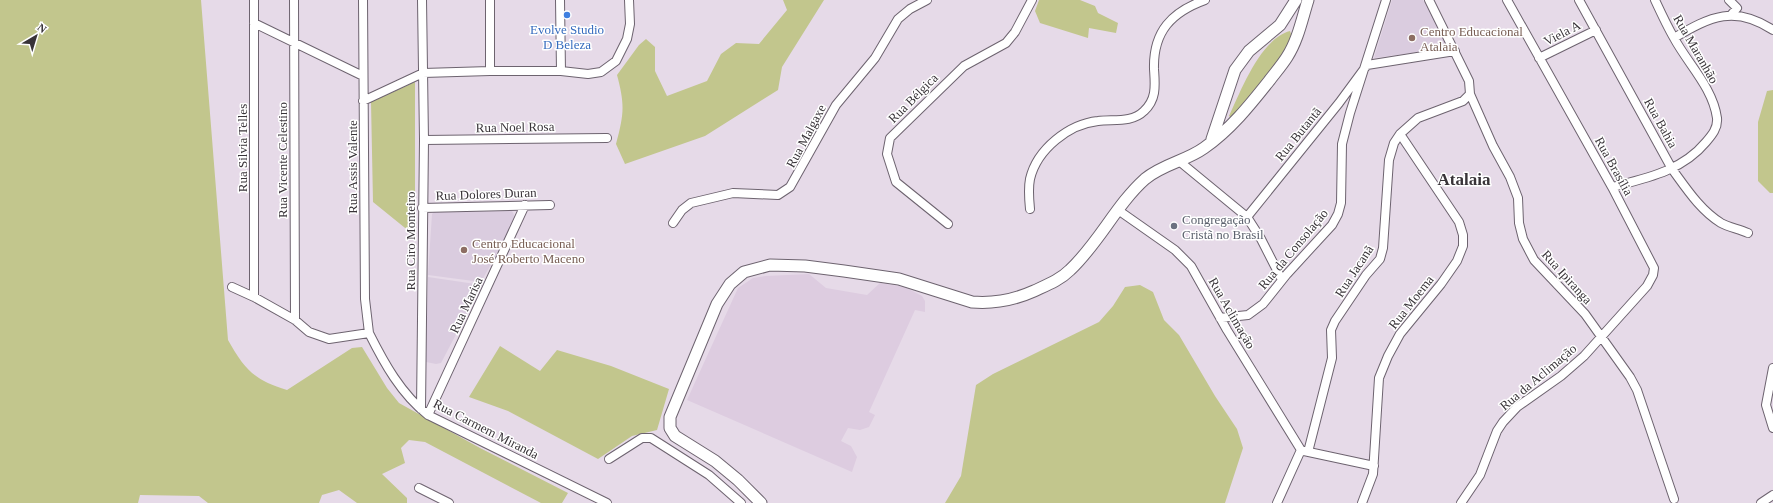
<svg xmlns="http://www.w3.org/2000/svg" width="1773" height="503" font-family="'Times New Roman',serif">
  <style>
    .built { fill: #ddcce0 }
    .education { fill: #daccdf }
    .green { fill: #c2c68d }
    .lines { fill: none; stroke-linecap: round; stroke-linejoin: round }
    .street-casing { stroke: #6d636f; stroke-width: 10 }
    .secondary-casing { stroke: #6d636f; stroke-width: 13 }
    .street { stroke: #fff; stroke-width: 8 }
    .secondary { stroke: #fff; stroke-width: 11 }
    .shop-dot { fill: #3f7fe0; stroke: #fff; stroke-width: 1.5 }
    .education-dot { fill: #8d6e63; stroke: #fff; stroke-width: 1.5 }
    .worship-dot { fill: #6b7280; stroke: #fff; stroke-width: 1.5 }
    .labels { text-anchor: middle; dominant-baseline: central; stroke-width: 3; stroke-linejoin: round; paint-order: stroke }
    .shop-label { font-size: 13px; fill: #366cbe; stroke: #fff }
    .education-label { font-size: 13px; fill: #785e54; stroke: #fff; text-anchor: start }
    .street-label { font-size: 13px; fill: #383338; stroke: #fff }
    .worship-label { font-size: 13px; fill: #5b616d; stroke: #fff; text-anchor: start }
    .district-label { font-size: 17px; font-weight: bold; fill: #383338; stroke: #fff }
  </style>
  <rect width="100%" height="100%" fill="#e6dae8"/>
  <path class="built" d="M809 274 826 288 867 295 880 283 905 287 922 296 925 301V312L915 310 869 412 875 415 869 427 860 430 848 428 841 441 851 446 857 457 852 472 687 400 738 288 753 278 766 276Z"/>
  <path class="education" d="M1392 0H1423L1449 48 1374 58Z
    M512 211 514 215 513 225 481 282 428 275 432 214 434 212Z
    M428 277 482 285 441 363 436 364 426 362Z"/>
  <path class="green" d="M0 0H201L228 340C245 370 254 380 287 390L352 348 362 347 387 388 399 403 480 448 568 493 562 503H541L425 442 409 440 401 448 405 463 382 474 407 498V503H357L339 490 322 495 319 503H208L199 496 140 495 138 503H0Z
    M783 0H824L782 67 778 90 705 136 625 164 616 144C624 114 625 105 617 75L639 45 646 39 655 47V71L667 96 707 81 721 54 736 43 759 44 787 10Z
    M1039 0H1080L1095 6 1098 13 1118 23 1116 33 1089 28 1088 38 1040 23 1035 11Z
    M1290 31 1292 37 1281 59 1233 120 1229 116C1241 91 1260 39 1290 31Z
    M415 82V236L373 202 371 102Z
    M1773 90V193H1770L1758 181V122L1767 91Z
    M1140 285 1153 292 1164 320 1179 335 1215 396 1237 429 1243 448 1225 503H945L961 476 976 385 993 374 1099 322 1113 306 1125 287Z
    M500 346 540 371 557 350 611 366 669 389 657 430 632 436 598 459 508 411 469 397Z"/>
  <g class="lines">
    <g class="street-casing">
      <path id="street" d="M254 0V297
        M294 0 295 320
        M363 0 365 299 369 333
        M560 0 561 71
        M1429 0 1469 81 1470 94 1493 146 1510 177 1518 198 1519 223 1523 239 1534 260 1585 314 1630 377 1637 390 1674 499
        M1579 0 1672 169C1686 188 1700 210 1721 223 1728 227 1739 229 1748 233
        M1729 0 1737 8 1731 15
        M254 23 363 76
        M1674 38C1711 16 1735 5 1773 30
        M1539 58 1596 30
        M490 71V0
        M363 101 423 73 490 71H561L588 74 601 72 616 61 627 39 630 24 629 0
        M424 140 607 138
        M1179 161 1247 217 1261 239 1282 280
        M1612 187C1647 178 1682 171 1706 142 1712 135 1718 128 1717 118 1713 88 1688 64 1674 38 1667 26 1661 13 1655 0
        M422 208 550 205
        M1030 209C1029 199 1028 189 1030 179 1037 149 1069 124 1098 121 1113 119 1132 123 1144 111 1157 99 1155 85 1154 69 1153 31 1172 12 1205 0
        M1118 210 1175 250 1191 266 1227 330 1301 450
        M1247 217 1339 103 1367 65 1455 51
        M673 223 682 210 691 203 733 193 778 195 790 187 836 105 875 58 898 19 910 9 927 0
        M948 224 896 182 887 154 890 138 964 66 1006 43 1015 32 1032 0
        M232 287 254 297 295 320 309 332 329 339 369 333C384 363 401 394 428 415L607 503
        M1220 318 1248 315 1263 304 1287 274 1332 225 1338 214 1341 203 1342 144 1350 113 1386 0
        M1773 368 1766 405 1773 428
        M421 409 424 140 422 0
        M428 415 525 205
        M1304 451 1374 466
        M1308 452 1332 358 1331 330 1335 321 1366 275 1380 259 1383 248 1389 160 1394 143 1400 134 1418 118 1463 101 1470 94
        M609 459 642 438H651L709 475 741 503
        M419 488 449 503
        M1277 503 1301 450
        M1362 503 1373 474 1379 378 1388 356 1400 334 1441 284 1457 261 1463 246V235L1459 222 1400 134
        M1461 503 1480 475 1497 431 1503 422 1517 407 1561 376 1584 356 1647 286 1653 275 1654 268 1612 187 1507 0
        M1761 503 1773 495"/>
    </g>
    <g class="secondary-casing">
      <path id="secondary" d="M1212 139 1235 70 1249 51 1280 25 1296 0
        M761 503 738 480 715 461 675 436 670 428V417L717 304 730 284 744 272 770 265 805 266 844 271 899 279 972 302C995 304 1014 300 1034 291 1047 285 1060 280 1070 270 1099 243 1116 205 1145 179 1163 164 1186 161 1204 148 1230 130 1250 105 1269 81 1275 73 1282 65 1287 57 1298 40 1302 19 1308 0"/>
    </g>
    <use href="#street" class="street"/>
    <use href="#secondary" class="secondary"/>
  </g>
  <circle class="shop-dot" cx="567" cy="15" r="4"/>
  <g class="education-dot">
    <circle cx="1412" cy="38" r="4"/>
    <circle cx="464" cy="250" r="4"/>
  </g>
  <circle class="worship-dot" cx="1174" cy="226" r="4"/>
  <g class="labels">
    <g class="shop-label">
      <text x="567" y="29">Evolve Studio<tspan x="567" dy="15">D Beleza</tspan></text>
    </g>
    <g class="education-label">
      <text x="1420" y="31">Centro Educacional<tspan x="1420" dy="15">Atalaia</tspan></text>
      <text x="472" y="243">Centro Educacional<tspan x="472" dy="15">José Roberto Maceno</tspan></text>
    </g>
    <g class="street-label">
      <text transform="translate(1562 33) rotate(-27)">Viela A</text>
      <text transform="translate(1696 49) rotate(60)">Rua Maranhão</text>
      <text transform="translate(913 98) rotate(-45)">Rua Bélgica</text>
      <text transform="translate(1661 123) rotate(61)">Rua Bahia</text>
      <text transform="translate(515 127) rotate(-1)">Rua Noel Rosa</text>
      <text transform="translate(1298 134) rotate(-51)">Rua Butantã</text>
      <text transform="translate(806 136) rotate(-62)">Rua Malgaxe</text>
      <text transform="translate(242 148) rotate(-90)">Rua Silvia Telles</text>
      <text transform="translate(282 160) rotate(-90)">Rua Vicente Celestino</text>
      <text transform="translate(1614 166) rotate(61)">Rua Brasília</text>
      <text transform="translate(352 167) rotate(-90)">Rua Assis Valente</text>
      <text transform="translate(486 194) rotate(-2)">Rua Dolores Duran</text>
      <text transform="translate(410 241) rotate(-90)">Rua Ciro Monteiro</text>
      <text transform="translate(1293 249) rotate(-50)">Rua da Consolação</text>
      <text transform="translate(1354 271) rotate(-57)">Rua Jacanã</text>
      <text transform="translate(1567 277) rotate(48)">Rua Ipiranga</text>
      <text transform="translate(1411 302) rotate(-52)">Rua Moema</text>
      <text transform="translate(466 305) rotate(-65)">Rua Marisa</text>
      <text transform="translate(1232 313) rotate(60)">Rua Aclimação</text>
      <text transform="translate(1538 377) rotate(-40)">Rua da Aclimação</text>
      <text transform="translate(486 429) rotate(27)">Rua Carmem Miranda</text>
    </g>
    <g class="worship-label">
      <text x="1182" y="219">Congregação<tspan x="1182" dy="15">Cristã no Brasil</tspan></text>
    </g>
    <g class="district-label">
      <text x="1464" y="179">Atalaia</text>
    </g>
  </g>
  <g transform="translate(36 36) rotate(38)" stroke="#ffffff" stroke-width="3" paint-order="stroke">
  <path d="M0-3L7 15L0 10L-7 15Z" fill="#383338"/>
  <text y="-6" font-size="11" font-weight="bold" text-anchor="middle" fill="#383338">N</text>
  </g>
</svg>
